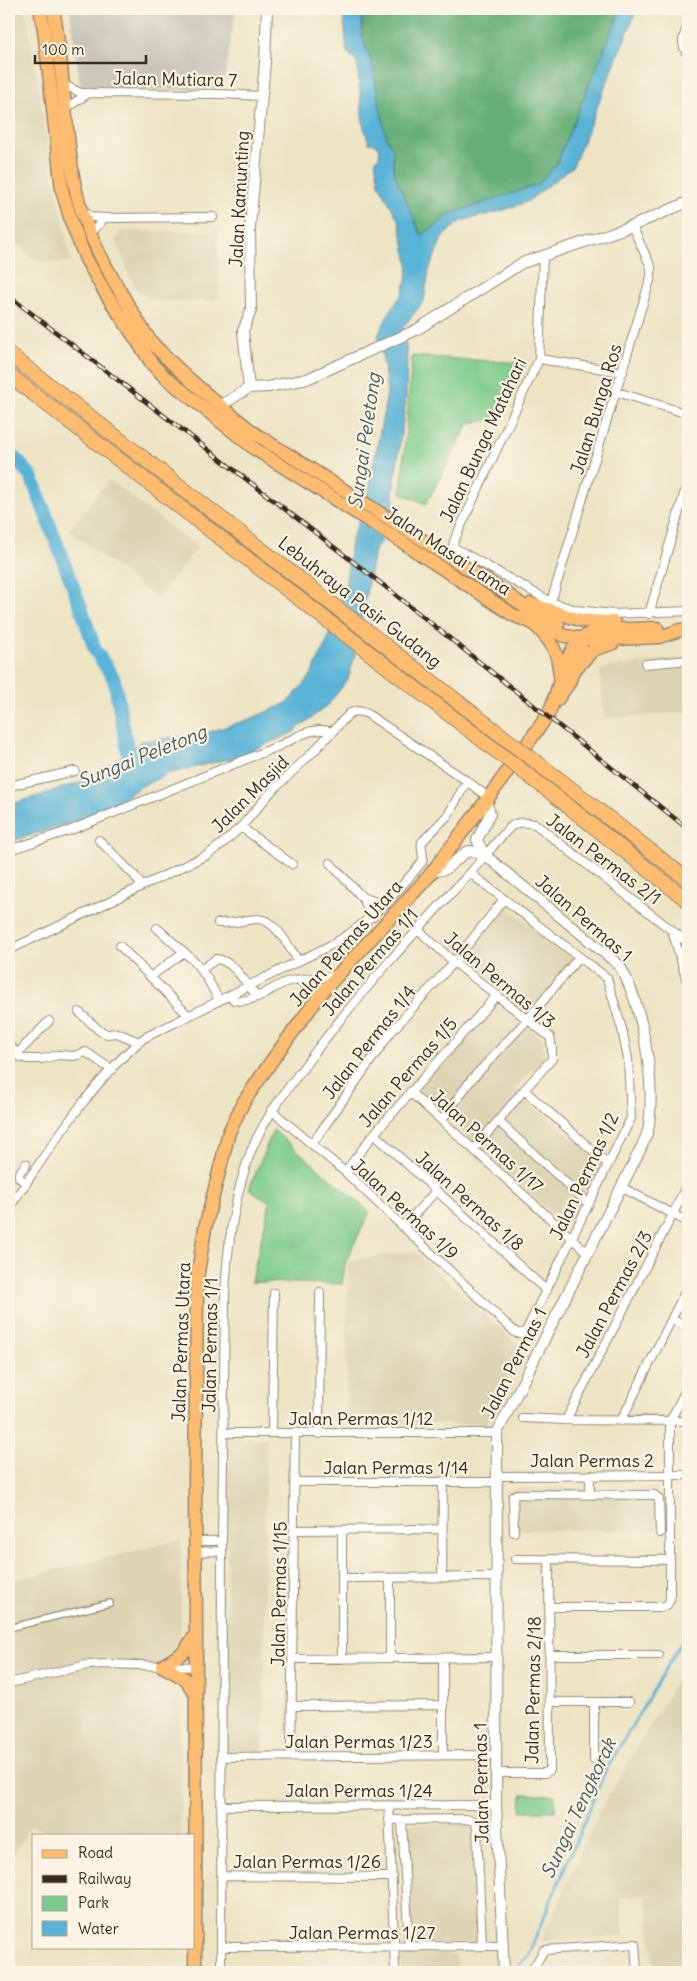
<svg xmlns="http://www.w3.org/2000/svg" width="697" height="1981" font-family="Delius,sans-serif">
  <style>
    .built { fill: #ddd4b4 }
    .industrial { fill: #c6c5b8 }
    .green { fill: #7ccb8b; stroke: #5c7a54 }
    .forest { fill: #65af77; stroke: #506c4a }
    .water { fill: #59b3d7; stroke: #4a6e7a }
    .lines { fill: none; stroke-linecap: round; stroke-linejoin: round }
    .stream { stroke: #59b3d7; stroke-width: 2.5 }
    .river { stroke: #59b3d7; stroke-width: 14 }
    .pedestrian-casing { stroke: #948771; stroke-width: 8 }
    .minor-casing { stroke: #948771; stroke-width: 10 }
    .tertiary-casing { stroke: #948771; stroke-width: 12 }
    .primary-casing { stroke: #948771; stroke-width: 15 }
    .trunk-casing { stroke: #948771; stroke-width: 16 }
    .pedestrian { stroke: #fff; stroke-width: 5.5 }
    .minor { stroke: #fff; stroke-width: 8 }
    .tertiary { stroke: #fff; stroke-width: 10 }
    .primary { stroke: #febc70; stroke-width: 12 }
    .trunk { stroke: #febc70; stroke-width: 14 }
    .rail-casing { stroke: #3b2a1e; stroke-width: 4.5 }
    .rail { stroke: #fcf5e5; stroke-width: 2.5; stroke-dasharray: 8; stroke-linecap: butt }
    .trunk-bridge-casing { stroke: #948771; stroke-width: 16; stroke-linecap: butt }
    .trunk-bridge { stroke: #febc70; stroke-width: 14 }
    .labels { text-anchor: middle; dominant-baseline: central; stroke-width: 4.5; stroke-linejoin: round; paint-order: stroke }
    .street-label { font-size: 18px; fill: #3b2a1e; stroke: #fcf5e5 }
    .water-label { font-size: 19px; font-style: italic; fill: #465a5f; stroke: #fcf5e5 }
  </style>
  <rect width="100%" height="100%" fill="#fcf5e5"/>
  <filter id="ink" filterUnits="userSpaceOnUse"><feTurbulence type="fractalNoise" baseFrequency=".02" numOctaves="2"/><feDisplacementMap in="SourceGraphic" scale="10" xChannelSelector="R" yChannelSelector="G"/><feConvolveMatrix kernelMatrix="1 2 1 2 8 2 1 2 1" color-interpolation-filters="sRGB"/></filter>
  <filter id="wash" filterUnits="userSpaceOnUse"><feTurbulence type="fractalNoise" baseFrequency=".0096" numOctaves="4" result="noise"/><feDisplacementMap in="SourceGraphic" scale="20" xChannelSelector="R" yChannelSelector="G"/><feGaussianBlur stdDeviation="1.12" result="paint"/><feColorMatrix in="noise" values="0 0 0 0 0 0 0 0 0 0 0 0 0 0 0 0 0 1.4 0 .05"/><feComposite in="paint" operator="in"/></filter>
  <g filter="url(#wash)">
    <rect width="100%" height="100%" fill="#ede4c4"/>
    <path class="built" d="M9 9H23L28 21 49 153 71 262H39L9 239Z
      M121 231H218L219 297 214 301H159L150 299 135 289 115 240Z
      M109 480 197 547 157 599 69 530Z
      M688 658V712L604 719 600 669 650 661Z
      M500 902 577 961 527 1026 543 1039 544 1058 515 1089 603 1165 571 1231 418 1091 445 1054 503 995 457 957Z
      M415 1251 520 1347 487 1424 346 1423 348 1261Z
      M228 1438H266L263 1751H225Z
      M517 1488H657V1530H517Z
      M181 1540 180 1835H50L31 1825 9 1862V1581Z
      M688 1660V1972H655L646 1895 621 1897 624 1937 541 1941 599 1813Z
      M473 1823 479 1943 412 1944 407 1824Z
      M401 1954 456 1955 457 1972H401Z"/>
    <path class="industrial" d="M70 9H236L223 88 88 91 80 85Z"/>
    <path class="green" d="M412 356 525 363 502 418 469 423 426 504 401 493Z
      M273 1130 370 1212 346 1260 342 1284 251 1282 270 1202 249 1189Z
      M522 1794 555 1795V1811H521Z"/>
    <path class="forest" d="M362 9H621L556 165 537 185 450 214 432 229 421 235 394 173 392 147 386 138 372 63 362 36Z"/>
    <path class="water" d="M343 9H362V36L372 63 386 138 392 147 394 173 421 235 432 229 450 214 537 185 556 165 621 9H637L573 166 527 202 501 211 461 221 450 230 442 238 429 270 424 301 403 327 407 352 406 399 393 495 396 518 374 551 354 659 348 679 328 705 292 733 237 757 167 774 140 787 97 815 9 842V805L84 781 114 762 142 741 200 735 250 719 287 703 310 677 326 644 346 581 351 541 367 499 387 394 384 365 378 336 389 313 403 293 409 268 399 221 379 184 375 160 379 157 380 149 376 144 369 143 363 124 357 63 347 52Z"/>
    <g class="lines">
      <path class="stream" d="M513 1972 528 1955 606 1770 688 1631"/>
      <path class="river" d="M9 452 31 476 81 607 95 650 114 679 131 769"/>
    </g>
  </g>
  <g filter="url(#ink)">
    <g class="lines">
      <g class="pedestrian-casing">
        <path id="pedestrian" d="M9 1628 110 1603"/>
      </g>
      <g class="minor-casing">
        <path id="minor" d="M688 26C683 37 680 44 688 55
          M64 85 81 93H89L221 94 262 96
          M66 108 89 93
          M82 211 92 217 104 218 213 217
          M90 235 104 218
          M543 256 539 359 454 541 453 547 551 602 576 610 613 614 688 611
          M539 359 623 372
          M617 392 688 414
          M551 602 651 277V267L632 226
          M649 614 688 481
          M646 664 688 660
          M9 786 75 771
          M241 827 292 864
          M99 840 134 875 142 886
          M9 850 71 830 281 745C297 737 314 725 333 732
          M330 863 362 897 373 917
          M362 897 385 905
          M218 923C232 924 243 920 257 919 276 919 289 948 298 960
          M157 928 195 962 207 978 219 1000
          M417 929 454 962 550 1037 552 1048V1059L524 1090 474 1149
          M672 930 688 985
          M120 946 189 1016
          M9 950 207 855 222 844 241 827 271 792 312 753 350 713 357 711 366 713 467 781 489 798
          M201 970 216 959C234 960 246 985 258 997
          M150 977 184 952
          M302 983 317 986 324 990
          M230 996 234 1000C254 1004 269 989 286 982 302 977 320 979 337 975
          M79 1012 100 1031 107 1034 117 1033 139 1042
          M9 1045 20 1057 27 1059H42L58 1055 74 1056 86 1052 112 1070
          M17 1054 49 1021
          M524 1090 608 1164
          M410 1092 588 1253
          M271 1110 345 1172 516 1333H523L526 1331 631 1118 628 1059 622 1029 607 978 470 873
          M442 1120 471 1080 528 1019 579 957
          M498 1121 589 1204
          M374 1134 547 1291
          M312 1144 391 1032 454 962 504 899
          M26 1164 19 1173V1177L26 1184
          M345 1172 374 1134 497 995
          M621 1187 688 1222
          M9 1208C47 1153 92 1080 144 1038L335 943C370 922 396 894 422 862 425 856 420 849 422 842L448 815 467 781
          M403 1227 436 1191
          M672 1319 688 1328
          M523 1418 566 1420 688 1421
          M566 1420 673 1214 688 1182
          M621 1421 688 1286
          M224 1433H497
          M272 1433 274 1293
          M319 1434 320 1292
          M590 1475V1495
          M497 1476 688 1475
          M295 1482H497
          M295 1530 442 1529
          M514 1532 513 1497 517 1494 655 1495 659 1499 660 1533
          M196 1541H222
          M195 1552 222 1551
          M515 1559 670 1560
          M342 1578 496 1577
          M390 1578V1658
          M442 1578 443 1481
          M549 1607H661L667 1605 670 1600V1421L688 1386
          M549 1655H659
          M293 1659 496 1657
          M342 1659V1530
          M9 1683 87 1665 107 1664 196 1667
          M550 1702H629
          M594 1702V1760
          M292 1706 443 1705
          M443 1755V1657
          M291 1756 295 1433
          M221 1757 496 1755
          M496 1773H545L550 1770 549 1559
          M389 1805 395 1972
          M221 1806 496 1805
          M389 1820 466 1819 474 1821 477 1828 482 1946
          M402 1820 409 1947
          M221 1876 392 1877
          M221 1947 503 1946
          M221 1972 222 1541 225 1296C227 1248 234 1196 251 1151 266 1115 289 1087 312 1056 361 991 415 932 470 873 480 863 504 831 513 825 521 821 527 823 535 824L688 943
          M531 1972 544 1950 635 1944 637 1972"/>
      </g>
      <g class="tertiary-casing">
        <path id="tertiary" d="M249 388 243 331 251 310 250 227 265 62 267 9
          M220 406 249 388 268 387 307 379 416 330 522 263 632 226 688 202
          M485 856 477 840 490 814 486 801
          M432 872 446 869 466 852 471 851 486 856 619 965C643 1004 655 1080 649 1125 648 1134 644 1142 640 1150L497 1433 496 1805 504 1972"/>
      </g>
      <g class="primary-casing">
        <path id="primary" d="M40 9 44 29 62 190 72 224 86 259 106 294 153 365 166 378 255 449 396 538 513 615 565 636 593 640 659 637 680 630H688
          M53 9C64 66 64 125 74 182 83 229 107 270 131 310 138 321 145 335 154 345 184 377 219 405 254 433L506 593 525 607 558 624
          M531 604 583 621 614 622
          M536 626C553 643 558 652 560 676
          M577 667 593 650 613 643
          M557 700 569 683 581 648
          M162 1666 184 1652 196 1634
          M162 1666 184 1678 196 1694
          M195 1972 196 1633 195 1488 197 1279 205 1228 229 1132 243 1103 275 1056 324 990 429 876 486 801 548 715C562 687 562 640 598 630L657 628"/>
      </g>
      <g class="trunk-casing">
        <path id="trunk" d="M9 354 497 732
          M9 375 486 743
          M561 781 688 880
          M554 795 688 901"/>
      </g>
      <use href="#pedestrian" class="pedestrian"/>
      <use href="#minor" class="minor"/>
      <use href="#tertiary" class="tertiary"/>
      <use href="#primary" class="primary"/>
      <use href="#trunk" class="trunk"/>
      <g class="rail-casing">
        <path id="rail" d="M9 296 387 588 688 829"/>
      </g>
      <use href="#rail" class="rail"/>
      <g class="trunk-bridge-casing">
        <path id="trunk-bridge" d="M497 732 561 781
          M486 743 554 795"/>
      </g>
      <use href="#trunk-bridge" class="trunk-bridge"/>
    </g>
  </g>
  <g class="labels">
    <g class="street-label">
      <text transform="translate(175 79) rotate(1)">Jalan Mutiara 7</text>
      <text transform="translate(239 199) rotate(-87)">Jalan Kamunting</text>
      <text transform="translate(596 409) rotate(-73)">Jalan Bunga Ros</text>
      <text transform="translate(483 440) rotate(-65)">Jalan Bunga Matahari</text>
      <text transform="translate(448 551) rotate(33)">Jalan Masai Lama</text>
      <text transform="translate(360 602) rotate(38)">Lebuhraya Pasir Gudang</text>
      <text transform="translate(250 794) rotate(-45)">Jalan Masjid</text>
      <text transform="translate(604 859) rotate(37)">Jalan Permas 2/1</text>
      <text transform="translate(584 918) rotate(41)">Jalan Permas 1</text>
      <text transform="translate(346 943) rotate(-49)">Jalan Permas Utara</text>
      <text transform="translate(370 962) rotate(-49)">Jalan Permas 1/1</text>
      <text transform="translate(500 980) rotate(40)">Jalan Permas 1/3</text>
      <text transform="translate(369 1042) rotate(-52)">Jalan Permas 1/4</text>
      <text transform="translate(408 1072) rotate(-49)">Jalan Permas 1/5</text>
      <text transform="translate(487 1141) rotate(42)">Jalan Permas 1/17</text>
      <text transform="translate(584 1176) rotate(-65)">Jalan Permas 1/2</text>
      <text transform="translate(470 1201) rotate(42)">Jalan Permas 1/8</text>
      <text transform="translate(405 1209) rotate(43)">Jalan Permas 1/9</text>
      <text transform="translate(614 1294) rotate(-62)">Jalan Permas 2/3</text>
      <text transform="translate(181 1342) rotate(-88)">Jalan Permas Utara</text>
      <text transform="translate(210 1345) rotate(-89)">Jalan Permas 1/1</text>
      <text transform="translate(514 1363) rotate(-63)">Jalan Permas 1</text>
      <text x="361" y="1418">Jalan Permas 1/12</text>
      <text x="592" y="1460">Jalan Permas 2</text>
      <text x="396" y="1467">Jalan Permas 1/14</text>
      <text transform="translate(279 1594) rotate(-89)">Jalan Permas 1/15</text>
      <text transform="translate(533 1690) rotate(-89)">Jalan Permas 2/18</text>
      <text x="359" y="1741">Jalan Permas 1/23</text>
      <text transform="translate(481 1783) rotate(-91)">Jalan Permas 1</text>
      <text x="359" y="1790">Jalan Permas 1/24</text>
      <text x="307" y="1861">Jalan Permas 1/26</text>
      <text x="362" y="1932">Jalan Permas 1/27</text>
    </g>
    <g class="water-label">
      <text transform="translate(364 441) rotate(-82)">Sungai Peletong</text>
      <text transform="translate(142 756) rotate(-22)">Sungai Peletong</text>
      <text transform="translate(578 1808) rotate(-65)">Sungai Tengkorak</text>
    </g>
  </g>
  <rect width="697" height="1981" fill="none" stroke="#fcf5e5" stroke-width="30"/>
  <rect x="32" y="1834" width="162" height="115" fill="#fcf5e5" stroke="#afa495"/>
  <rect x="42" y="1850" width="25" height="8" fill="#febc70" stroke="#afa495"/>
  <text x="78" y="1858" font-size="15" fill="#3b2a1e">Road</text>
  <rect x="42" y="1875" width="25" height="8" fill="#3b2a1e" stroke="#afa495"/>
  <text x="78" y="1884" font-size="15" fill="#3b2a1e">Railway</text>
  <rect x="42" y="1896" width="25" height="15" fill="#7ccb8b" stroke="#afa495"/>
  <text x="78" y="1908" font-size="15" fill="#3b2a1e">Park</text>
  <rect x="42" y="1921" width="25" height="15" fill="#59b3d7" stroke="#afa495"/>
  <text x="78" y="1934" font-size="15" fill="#3b2a1e">Water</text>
  <path d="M35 55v8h111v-8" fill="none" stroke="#3b2a1e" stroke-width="2.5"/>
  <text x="42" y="55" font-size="15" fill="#3b2a1e" stroke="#fcf5e5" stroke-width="4" paint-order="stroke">100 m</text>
</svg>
